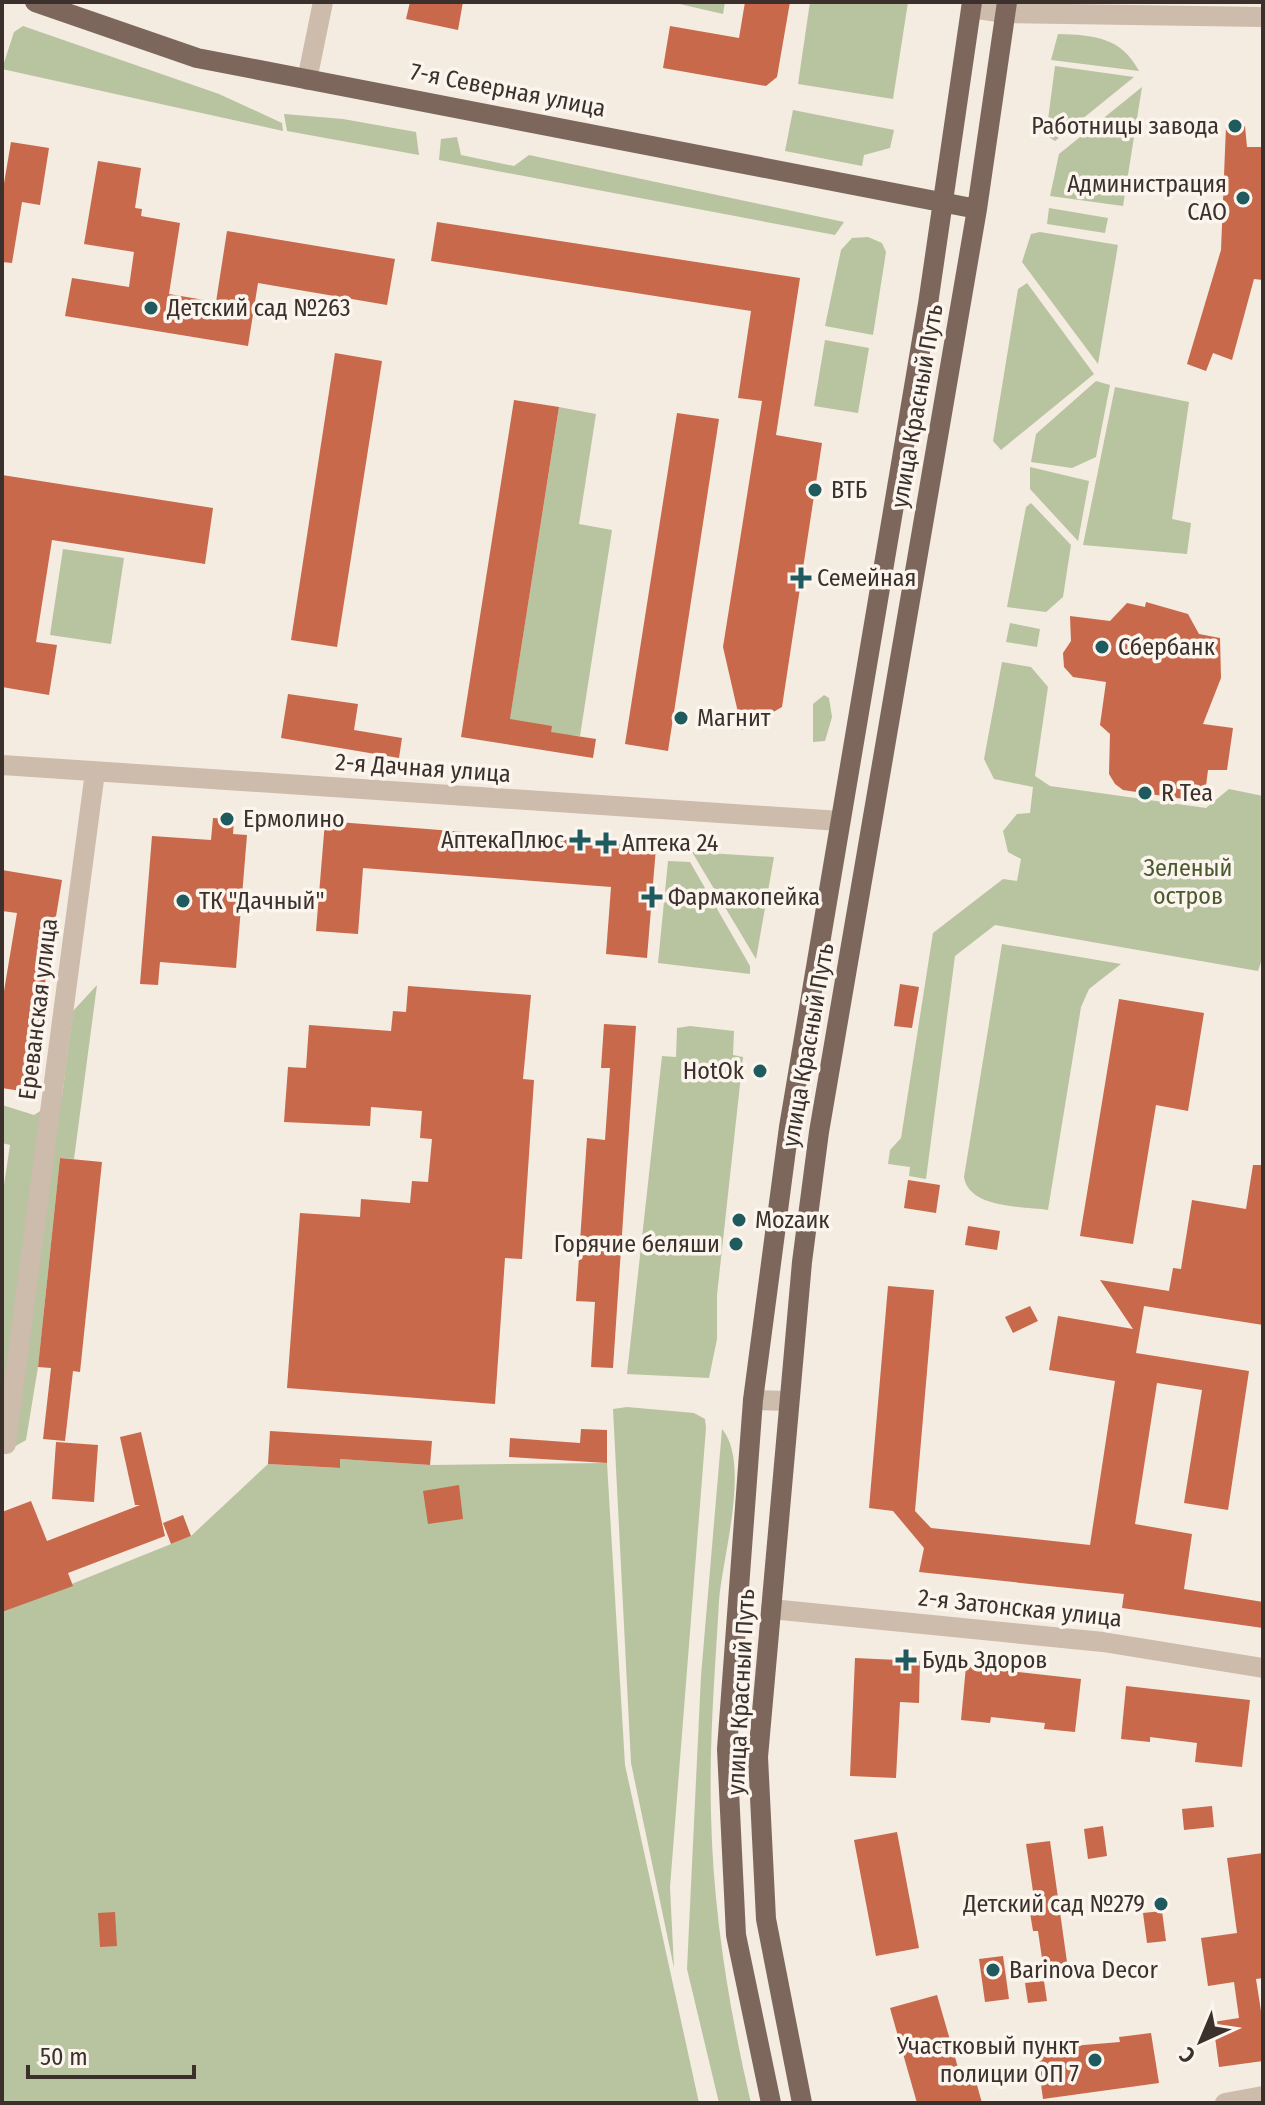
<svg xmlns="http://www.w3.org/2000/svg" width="1265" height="2105" font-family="'Fira Sans Condensed',sans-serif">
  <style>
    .green { fill: #b8c4a0 }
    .building { fill: #c8694b }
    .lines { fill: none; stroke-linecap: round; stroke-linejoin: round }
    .minor { stroke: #cdbbac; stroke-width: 20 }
    .major { stroke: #7d675c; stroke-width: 20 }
    .poi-dot { fill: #1f5a5e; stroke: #fbf5ee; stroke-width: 3 }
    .labels { text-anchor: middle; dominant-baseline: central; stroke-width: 7; stroke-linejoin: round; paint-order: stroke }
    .street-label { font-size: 24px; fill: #3b302b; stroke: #fbf5ee }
    .poi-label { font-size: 24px; fill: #3b302b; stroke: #fbf5ee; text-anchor: start }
    .park-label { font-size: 24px; fill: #4a5a2e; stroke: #fbf5ee }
  </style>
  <rect width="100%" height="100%" fill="#f4ebe1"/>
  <path class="green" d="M671 2H725L723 14Z
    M810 2H908L893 99 798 84Z
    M23 26 219 94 282 123 283 131 2 69 14 32Z
    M1058 34C1094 35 1121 37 1139 71L1051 60Z
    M1055 66 1134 77 1055 141 1046 135Z
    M1142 87 1123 206 1050 196 1059 154Z
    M793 110 894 130 890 148 864 155 862 166 785 151Z
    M284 114 343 119 416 132 419 155 287 131Z
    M457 137 461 155 514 166 529 155 844 222 835 235 439 160 441 139Z
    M1049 208 1108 218 1105 233 1047 224Z
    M1040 232 1118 245 1098 364 1022 262 1031 234Z
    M868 237 882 243 886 252 873 335 825 326 841 250 852 238Z
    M1027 283 1094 374 1001 450 993 441 1018 289Z
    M825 340 869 348 858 413 814 406Z
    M1096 381 1110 385 1096 457 1072 468 1031 462 1036 434Z
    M1115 387 1189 402 1172 519 1191 523 1187 554 1083 545Z
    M559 407 596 414 579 524 612 530 580 736 508 731Z
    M1030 467 1089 481 1078 541 1030 489Z
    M1031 503 1071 545 1063 597 1046 612 1007 607 1026 507Z
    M63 549 124 558 111 644 50 635Z
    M1010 623 1040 629 1037 647 1006 642Z
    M1002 662 1031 667 1048 687 1035 776 1050 786 1206 808 1229 789 1263 796V956L1258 971 995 925 955 956 926 1179 909 1176 910 1167 888 1164 890 1150 901 1138 933 933 1003 879 1017 881 1021 859 1008 852 1003 831 1017 814 1030 813 1033 787 994 779 984 759Z
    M824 695 829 698 832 717 825 741 813 742V704Z
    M692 852 774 857 756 959Z
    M668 861 690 862 750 966V974L658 963Z
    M1002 944 1121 964 1089 989 1081 1007 1048 1210C1023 1206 969 1209 964 1177Z
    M97 985 74 1159 60 1158 38 1367 26 1440 2 1454V1198L10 1145 2 1143V1105L34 1115 62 1097 73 1011Z
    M690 1026 734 1031 733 1055 743 1057 717 1295V1339L709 1378 627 1374 662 1056 676 1057 677 1028Z
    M627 1407 694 1413 705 1419 706 1428 670 1887 674 1968 631 1763 613 1409Z
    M722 1429C751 1463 722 1558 719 1601 715 1672 709 1743 711 1814 713 1911 729 2009 751 2103H719L687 1969 701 1676Z
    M340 1459 430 1465 607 1463 625 1765 699 2103H2V1612L191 1536 268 1464 339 1468Z"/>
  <path class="building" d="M410 2H463L458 30 406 19Z
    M745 2H790L777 77 766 86 663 68 670 26 739 38Z
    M1226 126H1245L1247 147H1263V280L1254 279 1232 360 1213 353 1206 371 1187 364 1221 250Z
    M11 142 49 148 40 205 22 202 12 263 2 262V195Z
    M98 161 141 168 135 208 142 209 141 216 180 223 169 294 216 302 227 231 395 259 387 305 258 283 248 346 65 316 72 278 129 287 134 252 84 244Z
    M437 222 800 278 776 435 822 443 782 707 742 730 723 647 762 401 738 398 751 311 431 261Z
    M335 353 382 361 337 647 291 640Z
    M514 400 559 407 510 719 552 726 551 732 596 739 593 758 461 737Z
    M677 413 719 419 668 751 625 744Z
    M2 475 213 508 205 564 52 540 36 642 57 645 49 695 2 687Z
    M1146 602 1188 614 1199 634 1220 638 1221 678 1203 724 1233 728 1227 770H1208L1204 802 1123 790 1115 784 1109 774 1110 734 1100 725 1106 682 1073 677 1064 667 1063 653 1071 641 1070 616 1110 621 1127 603 1145 607Z
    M288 694 358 704 354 730 402 738 399 758 281 738Z
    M213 818 234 819 233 834 247 835 236 968 160 962 158 985 140 984 152 836 211 840Z
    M325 821 656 847 647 958 606 954 611 887 363 868 358 934 316 931Z
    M2 870 62 880 27 1092 2 1088V1003L17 913 2 911Z
    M900 984 919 987 912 1028 894 1026Z
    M408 986 531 995 523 1079 534 1080 522 1259 505 1258 495 1404 287 1388 300 1213 360 1217 361 1199 410 1203 412 1181 428 1182 432 1139 420 1138 422 1111 371 1107 370 1126 284 1122 288 1067 306 1068 309 1025 391 1031 393 1011 406 1012Z
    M1119 999 1204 1013 1188 1111 1156 1105 1133 1244 1080 1236Z
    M604 1024 636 1026 613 1368 591 1367 595 1302 576 1301 587 1138 605 1140 610 1068H601Z
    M60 1158 102 1162 80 1372 73 1371 65 1441 43 1439 51 1368 38 1367Z
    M1253 1165H1263V1325L1144 1306 1136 1353 1249 1371 1228 1510 1184 1503 1202 1390 1157 1383 1135 1524 1192 1534 1184 1589 1263 1602V1628L1122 1608 1124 1594 919 1572 924 1548 893 1511 869 1508 888 1286 934 1290 915 1511 931 1528 1090 1545 1115 1381 1049 1370 1058 1316 1133 1329 1100 1280 1169 1291 1173 1268 1181 1269 1192 1200 1246 1209Z
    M908 1180 940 1185 936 1213 904 1208Z
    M968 1226 1000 1231 997 1250 965 1245Z
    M1030 1306 1038 1321 1013 1333 1005 1317Z
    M581 1429 607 1430V1463L509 1457 510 1438 580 1443Z
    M270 1431 432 1441 430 1465 340 1459V1468L268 1464Z
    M141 1432 165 1536 68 1573 73 1586 2 1612V1512L31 1501 47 1541 140 1505H135L120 1437Z
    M56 1442 98 1445 94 1502 52 1499Z
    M459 1485 463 1519 428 1524 423 1491Z
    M183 1515 191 1536 171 1544 163 1523Z
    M855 1658 920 1661 919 1703 900 1702 896 1778 850 1776Z
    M966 1666 1081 1679 1075 1732 1044 1729 1045 1723 991 1717 990 1723 961 1720Z
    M1126 1686 1250 1700 1242 1767 1195 1762 1197 1743 1150 1737V1742L1121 1739Z
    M1212 1806 1214 1827 1184 1830 1182 1809Z
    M1103 1826 1107 1856 1088 1859 1084 1829Z
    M897 1832 919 1948 876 1956 854 1840Z
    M1050 1841 1068 1969 1044 1972 1038 1931H1033L1030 1913 1036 1912 1026 1844Z
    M1263 1853V1978L1256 1979 1263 2024V2061L1219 2067 1213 2022 1239 2018 1234 1982 1208 1986 1201 1938 1237 1933 1227 1858Z
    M1162 1911 1166 1941 1147 1943 1143 1913Z
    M115 1912 117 1946 100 1947 98 1913Z
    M1003 1956 1009 1999 985 2002 979 1959Z
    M1044 1981 1047 2001 1028 2003 1025 1983Z
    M937 1995 959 2071 972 2067 982 2103H917L890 2008Z
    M1151 2033 1159 2083 1043 2099 1036 2049 1120 2042 1119 2037Z"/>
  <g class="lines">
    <path class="minor" d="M971 8 1005 13 1263 17
      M307 80 323 2
      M2 765 840 821
      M753 1400 789 1401
      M6 1444 95 772
      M771 1609 1103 1642 1263 1668
      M1225 2103 1263 2096"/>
    <path class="major" d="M35 2 197 58 977 209
      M771 2103 736 1935 727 1749 753 1400 789 1127 928 304 972 2
      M802 2103 766 1919 758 1757 802 1262 819 1132 977 209 1007 2"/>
  </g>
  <g class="poi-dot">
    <circle cx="1235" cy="126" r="8"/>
    <circle cx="1243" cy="198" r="8"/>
    <circle cx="151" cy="308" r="8"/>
    <circle cx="815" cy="490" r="8"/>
    <path d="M797 566h8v8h8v8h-8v8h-8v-8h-8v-8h8z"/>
    <circle cx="1102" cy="647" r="8"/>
    <circle cx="681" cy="718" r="8"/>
    <circle cx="1145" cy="793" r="8"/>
    <circle cx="227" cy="819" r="8"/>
    <path d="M576 828h8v8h8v8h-8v8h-8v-8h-8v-8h8z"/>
    <path d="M602 831h8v8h8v8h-8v8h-8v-8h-8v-8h8z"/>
    <path d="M648 885h8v8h8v8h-8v8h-8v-8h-8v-8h8z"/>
    <circle cx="183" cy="901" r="8"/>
    <circle cx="760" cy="1071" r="8"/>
    <circle cx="739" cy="1220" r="8"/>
    <circle cx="736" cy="1244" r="8"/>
    <path d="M902 1648h8v8h8v8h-8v8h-8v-8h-8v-8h8z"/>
    <circle cx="1161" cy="1904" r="8"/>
    <circle cx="993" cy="1970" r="8"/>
    <circle cx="1095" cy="2060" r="8"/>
  </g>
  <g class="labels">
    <g class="street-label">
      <text transform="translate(508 90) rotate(11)">7-я Северная улица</text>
      <text transform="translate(917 406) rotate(-80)">улица Красный Путь</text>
      <text transform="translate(423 768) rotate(4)">2-я Дачная улица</text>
      <text transform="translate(38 1009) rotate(-83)">Ереванская улица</text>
      <text transform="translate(808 1045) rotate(-80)">улица Красный Путь</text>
      <text transform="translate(1020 1608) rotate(6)">2-я Затонская улица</text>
      <text transform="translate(741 1692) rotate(-87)">улица Красный Путь</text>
    </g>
    <g class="poi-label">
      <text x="1219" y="126" text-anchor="end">Работницы завода</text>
      <text x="1227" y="184" text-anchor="end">Администрация<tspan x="1227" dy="28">САО</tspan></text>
      <text x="167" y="308">Детский сад №263</text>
      <text x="831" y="490">ВТБ</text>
      <text x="817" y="578">Семейная</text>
      <text x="1118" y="647">Сбербанк</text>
      <text x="697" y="718">Магнит</text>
      <text x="1161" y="793">R Tea</text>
      <text x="243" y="819">Ермолино</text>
      <text x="564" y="840" text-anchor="end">АптекаПлюс</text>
      <text x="622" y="843">Аптека 24</text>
      <text x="668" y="897">Фармакопейка</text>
      <text x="199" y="901">ТК "Дачный"</text>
      <text x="744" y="1071" text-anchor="end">HotOk</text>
      <text x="755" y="1220">Mozaик</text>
      <text x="720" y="1244" text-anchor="end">Горячие беляши</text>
      <text x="922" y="1660">Будь Здоров</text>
      <text x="1145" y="1904" text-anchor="end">Детский сад №279</text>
      <text x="1009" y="1970">Barinova Decor</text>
      <text x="1079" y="2046" text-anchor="end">Участковый пункт<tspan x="1079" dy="28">полиции ОП 7</tspan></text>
    </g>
    <g class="park-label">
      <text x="1188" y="868">Зеленый<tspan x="1188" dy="28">остров</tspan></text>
    </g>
  </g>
  <rect width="1265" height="2105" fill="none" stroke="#3b302b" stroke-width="8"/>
  <g transform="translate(1201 2041) rotate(224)" stroke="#fbf5ee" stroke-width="6" paint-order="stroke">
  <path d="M0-6L14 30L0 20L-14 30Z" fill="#3b302b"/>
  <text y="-12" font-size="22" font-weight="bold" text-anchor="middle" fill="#3b302b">С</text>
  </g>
  <path d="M28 2065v12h166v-12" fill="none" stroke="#3b302b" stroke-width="4"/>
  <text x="40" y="2065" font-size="24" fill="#3b302b" stroke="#fbf5ee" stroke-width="6" paint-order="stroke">50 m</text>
</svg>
